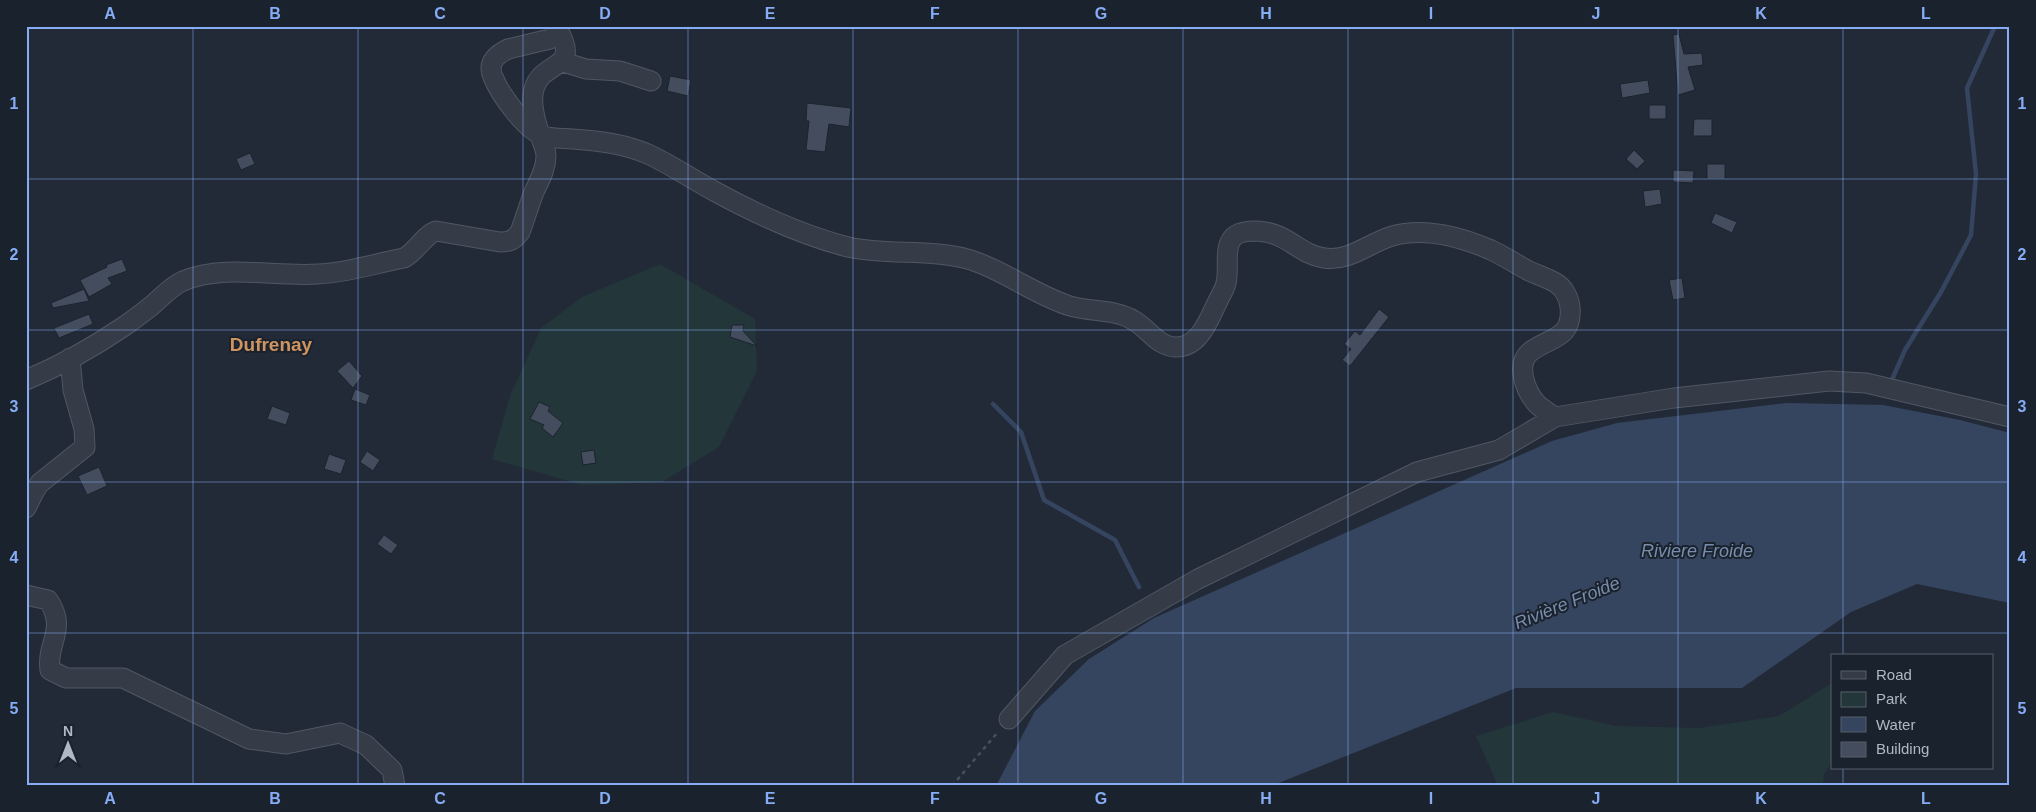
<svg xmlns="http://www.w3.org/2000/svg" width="2036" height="812" font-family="Arial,sans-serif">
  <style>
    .green { fill: #233639 }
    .water { fill: #36455f }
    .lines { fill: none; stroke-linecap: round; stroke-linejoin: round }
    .stream { stroke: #36455f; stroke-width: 4.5 }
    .building { fill: #434d5d; stroke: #1c232f }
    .minor-casing { stroke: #505763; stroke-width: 21 }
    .path { stroke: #415356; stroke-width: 2.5; stroke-dasharray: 4 4; stroke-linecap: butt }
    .minor { stroke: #353c48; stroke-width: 19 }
    .grid { fill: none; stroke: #85acf4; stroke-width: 1; stroke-opacity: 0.55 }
    .labels { text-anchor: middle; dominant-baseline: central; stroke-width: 4; stroke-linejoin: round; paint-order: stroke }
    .water-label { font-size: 18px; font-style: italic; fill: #788dac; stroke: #1a222d }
    .quarter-label { font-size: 19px; font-weight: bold; fill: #d09460; stroke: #1a222d }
    .neatline { fill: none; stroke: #85acf4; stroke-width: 2 }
    .grid-label { font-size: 16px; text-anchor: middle; font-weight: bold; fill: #85acf4 }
  </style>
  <rect width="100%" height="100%" fill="#222a38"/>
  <path class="green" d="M660 264 755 319 757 371 719 447 662 482 582 485 492 459 510 396 541 328 582 297Z
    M1832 683V762L1824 774 1823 786H1498L1476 736 1553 712 1616 726 1699 728 1779 716Z"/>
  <path class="water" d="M1787 403 1883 405 1960 420 2010 433V603L1917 584 1851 612 1742 688H1516L1271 786H996L1035 711 1089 659 1154 618 1552 441 1617 423Z"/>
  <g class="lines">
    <path class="stream" d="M1891 382 1905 350 1941 292 1971 235 1976 174 1967 88 1995 26
      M993 404 1021 432 1044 500 1115 540 1139 587"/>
  </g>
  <path class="building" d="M1679 34 1684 54 1702 53 1703 65 1688 67 1695 90 1678 95 1673 35Z
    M670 76 691 80 688 96 667 91Z
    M1648 80 1650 93 1622 98 1620 84Z
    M807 103 851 108 849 127 829 124 825 152 806 150 809 121H806Z
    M1649 105H1666V119H1649Z
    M1694 119H1712V136H1693Z
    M1634 150 1645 161 1637 169 1626 159Z
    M250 153 255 164 241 170 236 159Z
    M1707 164H1725V179H1707Z
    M1673 170 1694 171 1693 183 1673 182Z
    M1660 189 1662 204 1645 207 1643 191Z
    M1715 213 1737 222 1732 233 1711 223Z
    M122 259 127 271 108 278 112 284 89 297 80 280 107 267 106 265Z
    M1682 278 1685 298 1673 300 1669 280Z
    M84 289 89 301 53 308 51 303Z
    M1379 309 1389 317 1350 366 1342 360 1351 349 1344 344 1355 331 1360 335Z
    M89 314 93 324 59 338 54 328Z
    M732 325H744L743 331 757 346 730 337Z
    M349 361 362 376 353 388 337 371Z
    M355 389 370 395 366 405 351 400Z
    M539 402 550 407 548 411 563 423 553 437 542 428 544 425 530 419Z
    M272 406 290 413 286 425 267 419Z
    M594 450 596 463 583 465 581 452Z
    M367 451 380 460 373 471 360 462Z
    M329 454 346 460 341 474 324 469Z
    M99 467 107 486 87 495 78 476Z
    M384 535 398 545 391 554 377 544Z"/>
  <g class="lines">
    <g class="minor-casing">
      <path id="minor" d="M557 26 554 36 550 39 508 49C496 55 487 63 493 77 500 94 526 131 544 136 553 139 563 138 573 139 600 141 626 144 650 155 673 166 692 179 714 191 756 214 801 235 848 247 888 256 931 248 971 260 1005 271 1035 295 1070 306 1090 312 1115 309 1133 320 1148 328 1157 346 1175 347 1199 348 1208 321 1217 303 1220 296 1225 289 1226 283 1230 269 1222 244 1236 235 1242 231 1251 231 1257 231 1287 232 1298 254 1324 258 1349 262 1369 243 1392 236 1424 227 1461 237 1491 250 1504 256 1516 264 1529 271 1538 275 1547 278 1556 283 1564 288 1569 298 1570 307 1573 340 1549 337 1530 352 1515 365 1526 392 1537 404 1542 409 1549 413 1555 417
        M563 62 586 69 620 71 651 81
        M26 380C57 367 95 346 123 327 132 321 141 314 150 307 161 298 170 287 183 281 225 264 274 277 318 274 347 273 376 263 404 258 417 251 424 235 436 231L500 242C510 242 514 240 520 232 525 219 529 205 534 192 539 181 546 170 546 156 546 150 543 144 541 138 536 123 530 104 534 89 542 59 583 72 557 28
        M26 508 35 490 40 483 85 447 84 429 73 390 70 358
        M26 595 48 600C68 629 46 643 50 670L66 678H123L249 739 286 744 340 733 366 745 392 770 395 786
        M1009 719 1065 655 1198 579 1417 472 1499 450 1555 417 1674 398 1829 381 1866 383 2010 417"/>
    </g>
    <path class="path" d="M952 786 998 732"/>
    <use href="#minor" class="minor"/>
  </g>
  <path class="grid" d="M193 26V786M358 26V786M523 26V786M688 26V786M853 26V786M1018 26V786M1183 26V786M1348 26V786M1513 26V786M1678 26V786M1843 26V656M26 179H2010M26 330H2010M26 482H2010M26 633H2010M1843 768V786"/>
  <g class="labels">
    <g class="water-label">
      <text x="1697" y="551">Riviere Froide</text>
      <text transform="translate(1567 603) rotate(-22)">Rivière Froide</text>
    </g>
    <g class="quarter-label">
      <text x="271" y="344">Dufrenay</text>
    </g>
  </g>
  <rect width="2036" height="812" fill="none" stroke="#1a222d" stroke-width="55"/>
  <rect x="1831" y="654" width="162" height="115" fill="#1a222d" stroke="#565e6a"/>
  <rect x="1841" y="671" width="25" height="8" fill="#353c48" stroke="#565e6a"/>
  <text x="1876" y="680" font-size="15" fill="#b0b7c5">Road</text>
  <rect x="1841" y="692" width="25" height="15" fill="#233639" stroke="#565e6a"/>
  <text x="1876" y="704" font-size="15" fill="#b0b7c5">Park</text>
  <rect x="1841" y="717" width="25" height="15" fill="#36455f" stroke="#565e6a"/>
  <text x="1876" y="730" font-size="15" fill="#b0b7c5">Water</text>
  <rect x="1841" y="742" width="25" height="15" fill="#434d5d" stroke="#565e6a"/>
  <text x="1876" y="754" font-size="15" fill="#b0b7c5">Building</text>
  <g transform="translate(68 744)" stroke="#1a222d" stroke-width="4" paint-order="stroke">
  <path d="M0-4L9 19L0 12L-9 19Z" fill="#b0b7c5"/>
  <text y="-8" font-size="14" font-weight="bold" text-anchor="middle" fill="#b0b7c5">N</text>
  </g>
  <rect x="28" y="28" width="1980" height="756" class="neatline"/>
  <g class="grid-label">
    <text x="110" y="19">A</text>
    <text x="275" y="19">B</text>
    <text x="440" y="19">C</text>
    <text x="605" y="19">D</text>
    <text x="770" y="19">E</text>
    <text x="935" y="19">F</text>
    <text x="1101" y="19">G</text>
    <text x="1266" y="19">H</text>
    <text x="1431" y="19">I</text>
    <text x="1596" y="19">J</text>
    <text x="1761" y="19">K</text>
    <text x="1926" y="19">L</text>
    <text x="14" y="109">1</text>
    <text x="2022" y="109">1</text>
    <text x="14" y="260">2</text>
    <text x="2022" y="260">2</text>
    <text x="14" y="412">3</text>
    <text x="2022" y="412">3</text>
    <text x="14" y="563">4</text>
    <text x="2022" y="563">4</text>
    <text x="14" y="714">5</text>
    <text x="2022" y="714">5</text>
    <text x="110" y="804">A</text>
    <text x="275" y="804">B</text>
    <text x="440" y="804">C</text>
    <text x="605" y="804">D</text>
    <text x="770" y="804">E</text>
    <text x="935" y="804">F</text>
    <text x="1101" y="804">G</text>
    <text x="1266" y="804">H</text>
    <text x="1431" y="804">I</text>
    <text x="1596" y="804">J</text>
    <text x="1761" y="804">K</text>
    <text x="1926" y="804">L</text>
  </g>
</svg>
